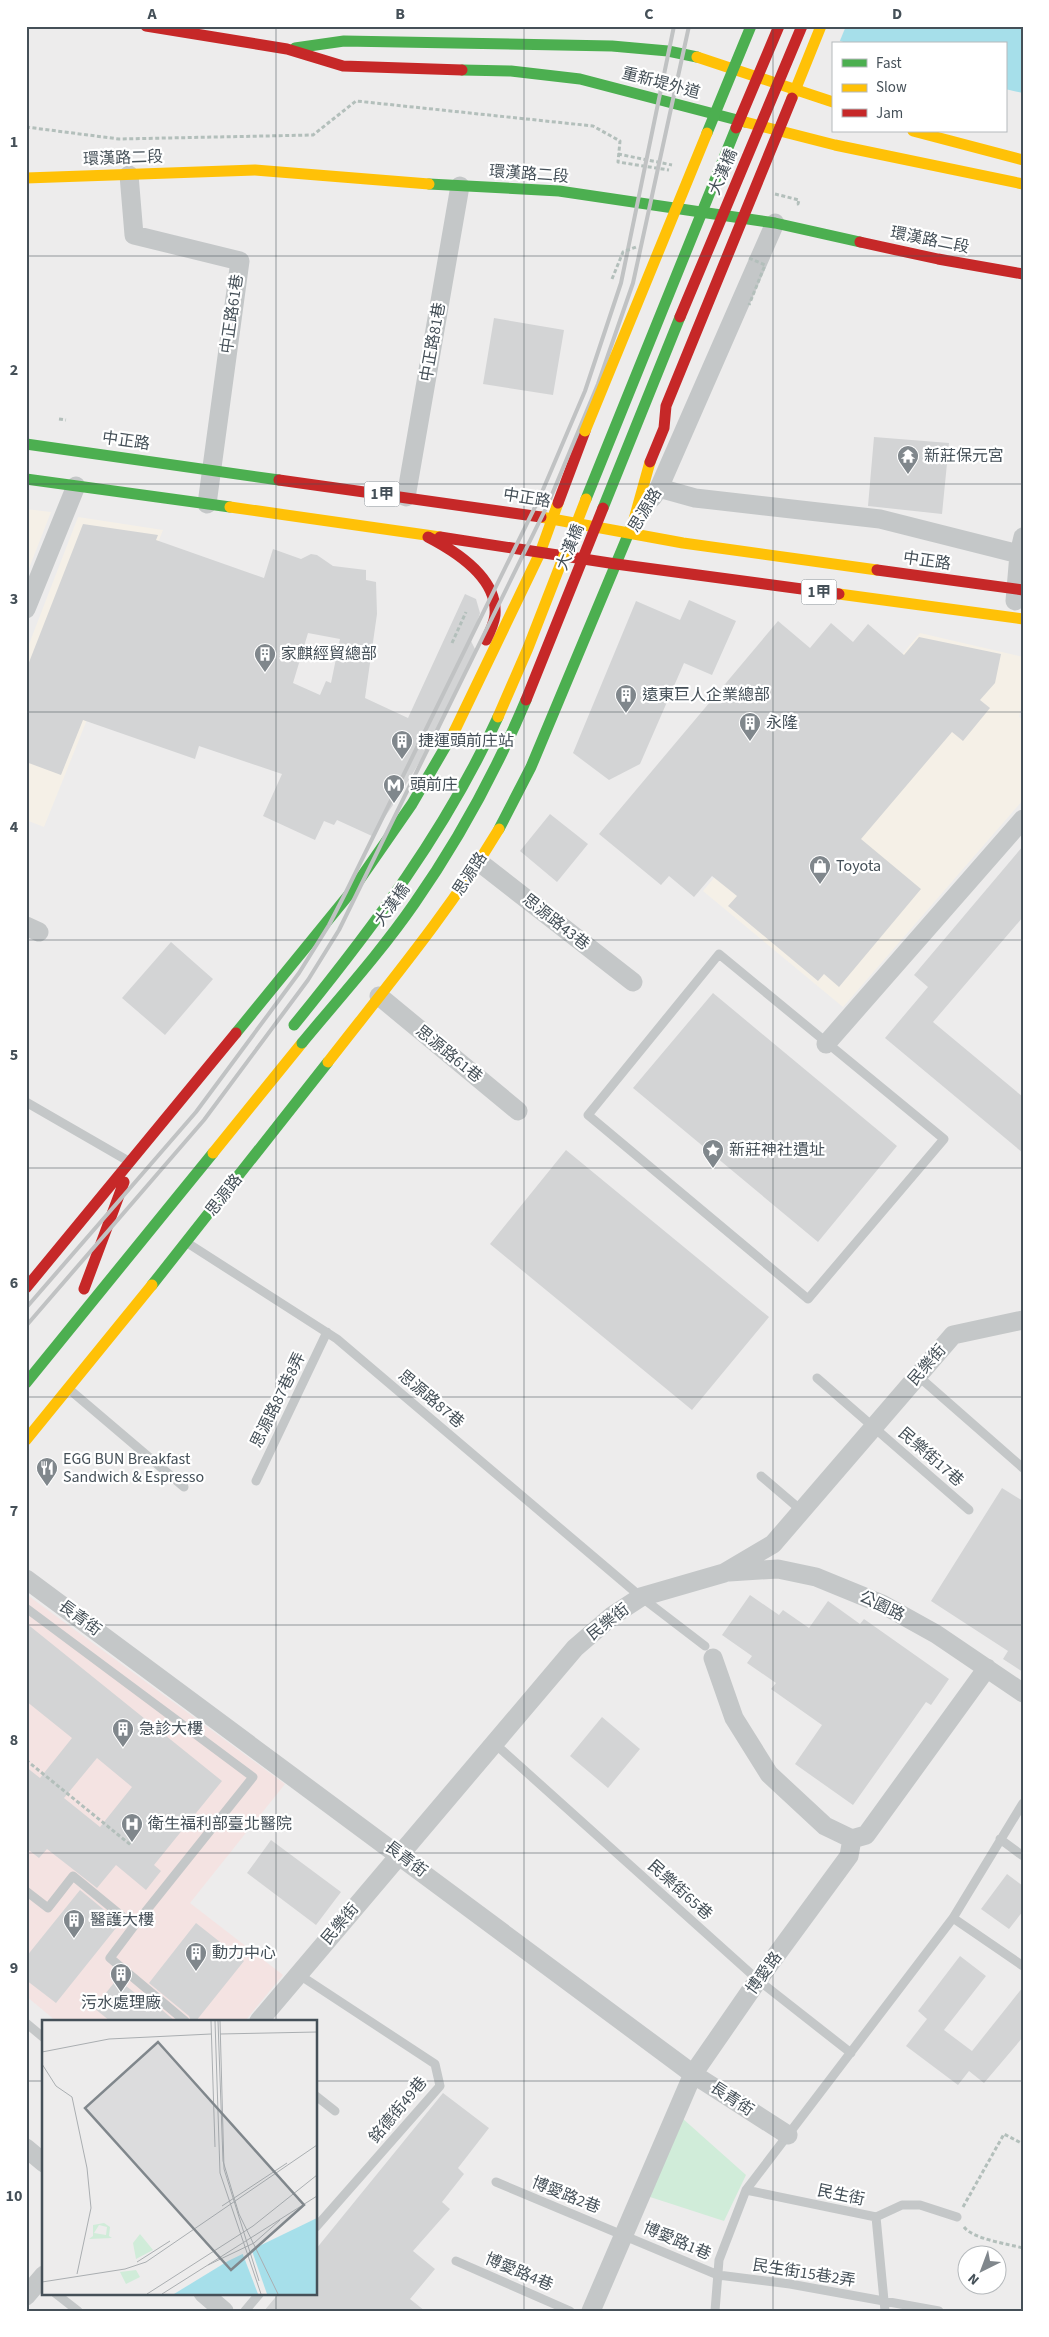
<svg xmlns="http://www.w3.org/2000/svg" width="1049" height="2337" font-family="'Source Sans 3','Noto Sans TC',sans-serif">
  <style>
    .commercial { fill: #f5f0e7 }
    .medical { fill: #f4e3e2 }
    .green { fill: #d0ecd9 }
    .water { fill: #a6dfea }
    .pier { fill: #edecec }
    .building { fill: #d3d4d5; fill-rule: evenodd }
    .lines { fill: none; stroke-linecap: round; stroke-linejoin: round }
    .path { stroke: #b3bfbb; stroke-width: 3; stroke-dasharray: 4 2.5; stroke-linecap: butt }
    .lane { stroke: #c4c7c8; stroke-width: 9 }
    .street { stroke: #c4c7c8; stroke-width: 19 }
    .fast { stroke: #4caf50; stroke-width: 11 }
    .slow { stroke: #ffc107; stroke-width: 11 }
    .jam { stroke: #c62828; stroke-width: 11 }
    .rail { stroke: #c0c2c3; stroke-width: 4 }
    .path-bridge { stroke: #b3bfbb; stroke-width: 3; stroke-dasharray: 4 2.5; stroke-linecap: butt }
    .fast-bridge { stroke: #4caf50; stroke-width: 11 }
    .slow-bridge { stroke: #ffc107; stroke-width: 11 }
    .jam-bridge { stroke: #c62828; stroke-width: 11 }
    .grid { fill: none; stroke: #455058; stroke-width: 1; stroke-opacity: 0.55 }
    .labels { text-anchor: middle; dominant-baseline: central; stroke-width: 4.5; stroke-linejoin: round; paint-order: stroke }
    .shield { fill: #fff; stroke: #7d848a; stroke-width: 1 }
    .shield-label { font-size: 15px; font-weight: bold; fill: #455058 }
    .street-label { font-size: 16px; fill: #455058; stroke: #fff }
    .poi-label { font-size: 16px; fill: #455058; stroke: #fff; text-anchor: start }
    .inset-road { fill: none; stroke: #aaaeb1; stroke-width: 1 }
    .view { fill: #80878c; fill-opacity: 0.15; stroke: #80878c; stroke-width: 2.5 }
    .inset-edge { fill: none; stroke: #455058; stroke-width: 2.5 }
    .neatline { fill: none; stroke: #455058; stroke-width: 2 }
    .grid-label { font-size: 16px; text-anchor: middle; font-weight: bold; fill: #455058 }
  </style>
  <rect width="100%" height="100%" fill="#edecec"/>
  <path class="commercial" d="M26 509 51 512 26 576Z
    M78 517 163 530 44 827 26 820V652Z
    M920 633 1023 657V699L1019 717 1023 719V800L843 1007 703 891Z"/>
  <path class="medical" d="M26 1594 285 1784 190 1903 283 1975 245 2021H56L26 1996Z"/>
  <path class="green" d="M682 2118 746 2175 724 2221 647 2196Z"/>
  <path class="water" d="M790 26H1023V93L1005 89V44H850Z"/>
  <path class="pier" d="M787 26H846L839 43 789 29Z"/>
  <path class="building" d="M494 318 564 330 553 395 483 384Z
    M874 437 949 443 942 514 868 506Z
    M83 524 158 535 156 540 264 578 273 549 301 559 311 554 317 555 333 566 366 570V580L376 582 377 614 365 698 408 718 465 594 476 599 480 613 471 641 476 651 439 730 399 796 372 836 337 820 334 825 324 821 315 840 263 816 282 774 199 746 195 759 83 720 61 775 26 762V670ZM308 633 340 639 331 683 326 681 320 695 293 683Z
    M689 600 736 621 712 675 684 663 640 764 609 780 573 753 636 601 680 620Z
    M778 621 810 648 831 623 853 642 868 624 904 655 919 637 1001 654 995 683 980 700 990 708 963 741 952 732 861 839 921 889 839 987 824 974 818 981 728 906 737 896 712 876 694 897 669 876 661 885 599 834Z
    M550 814 588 844 557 882 520 851Z
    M1023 846V917L933 1022 1023 1097V1153L885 1038 928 987 914 975Z
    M171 942 213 979 165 1035 122 998Z
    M713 993 897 1146 818 1242 633 1088Z
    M566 1150 769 1317 692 1410 490 1244Z
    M1002 1488 1023 1501V1672L1003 1659 1008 1651 931 1601Z
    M750 1595 779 1615 783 1610 809 1628 828 1601 860 1624 864 1619 949 1679 931 1705 926 1702 853 1805 795 1764 822 1725 771 1689 776 1683 747 1663 752 1656 722 1635Z
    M26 1623 222 1781 154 1865 161 1871 146 1890 116 1865 97 1888 47 1849 39 1858 26 1848V1767L40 1778 72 1738 26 1701ZM97 1758 132 1787 100 1827 64 1798Z
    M602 1717 640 1749 608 1788 570 1756Z
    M271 1840 341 1892 316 1925 247 1873Z
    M1007 1874 1023 1886V1911L1009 1929 981 1909Z
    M80 1890 120 1923 56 2003 26 1980V1957Z
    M196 1923 244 1961 196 2021H191L189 2016 149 1983Z
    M960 1956 986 1976 944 2030 972 2051 1023 1987V2037L984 2083 969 2071 958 2085 906 2046 927 2019 918 2011Z
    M117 1979 139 1996 141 1992 175 2021H110L94 2008Z
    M443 2093 489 2128 458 2168 464 2174 442 2202 450 2209 413 2251 435 2269 410 2299 425 2311H264L279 2293H316V2249Z"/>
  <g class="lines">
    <path class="path" d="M26 127 119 139 313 135 356 101 593 126 620 141 618 162 669 170
      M618 154 672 165
      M775 194 799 200 798 204H796
      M59 419 66 420
      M452 643 466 612
      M26 1760 132 1846
      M963 2207 1004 2134 1023 2144
      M964 2227C973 2239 1008 2244 1023 2248"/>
    <path class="lane" d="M719 954 944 1139 808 1299 588 1115Z
      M26 1102 130 1162
      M189 1244 337 1339 641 1597 705 1646
      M918 1376 1023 1468
      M817 1378 969 1510
      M70 1390 184 1487
      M761 1476 802 1511
      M256 1481 327 1332
      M26 1608 253 1777 134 1926 73 1876 48 1908 26 1891
      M494 1743 758 1980 851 2053
      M1000 1839 1023 1856
      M953 1918 1023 1966
      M134 1926 110 1958 185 2021
      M298 1974 435 2064 440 2086 316 2227
      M26 2023 44 2038
      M316 2096 335 2111
      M496 2182 718 2275 790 2284 939 2311
      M746 2190 876 2217 902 2205H920L957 2217
      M876 2217 885 2311
      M456 2261 570 2311
      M55 2293 78 2311
      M245 2311 260 2293
      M715 2311 719 2260 746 2190 953 1918 1023 1803"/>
    <path class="street" d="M129 175 134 235 240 261 207 504
      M659 488 695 498 880 519 1019 554
      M406 497 460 186
      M652 498 659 488 775 223
      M1015 601 1019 554 1023 537
      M26 609 76 486
      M479 862 633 982
      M26 926 39 932
      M379 996 518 1111
      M826 1044 1023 819
      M729 1572 778 1569 816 1577 882 1604 936 1634 1023 1693
      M26 1579 693 2074 788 2135
      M713 1658 734 1718 769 1774 825 1826 852 1839
      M259 2021 575 1648 612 1616 641 1597 724 1573 773 1544 953 1335 1023 1320
      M26 2148 44 2163
      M203 2293 224 2311
      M26 2296 44 2275
      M591 2311 693 2074 758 1980 849 1856 852 1839 866 1835 987 1668"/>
    <path class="fast" d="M295 48 344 41 612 46 668 51 697 57
      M462 70 511 71 580 79 745 122
      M429 184 559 191 775 223 860 242
      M26 444 279 480
      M26 479 230 507
      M499 829 531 767 633 523
      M236 1033 351 892 412 804 454 732
      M152 1285 328 1062
      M26 1383 213 1153"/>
    <path class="slow" d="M697 57 833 102
      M745 122 835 145 1023 184
      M913 131 1023 160
      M26 178 255 170 429 184
      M230 507 440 537
      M541 517 683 543 877 570
      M633 523 650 462
      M839 594 1023 619
      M454 732 540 553 558 503
      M328 1062C387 986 449 912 499 829
      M213 1153 302 1043
      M26 1440 152 1285"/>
    <path class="jam" d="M146 26 287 49 343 66 462 70
      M860 242 938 259 1023 274
      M279 480 541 517
      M558 503 585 431
      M428 537C455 551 498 578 495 615 494 623 490 632 486 640
      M440 537 616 564 839 594
      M877 570 1023 590
      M26 1288 236 1033
      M84 1289 124 1182"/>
    <path class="rail" d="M26 1308 196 1112 299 973 329 925 346 892 539 499 585 391 621 283 674 26
      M26 1326 204 1120 308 980 339 930 548 504 598 384 633 283 689 26"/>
    <path class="path-bridge" d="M749 258 765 265 749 305
      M612 279 623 252 636 247"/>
    <path class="fast-bridge" d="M707 133 751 26
      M586 499 736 128
      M603 508 680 317
      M294 1025C372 929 446 831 498 717
      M302 1043C340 997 380 953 414 904 458 841 496 771 526 700"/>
    <path class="slow-bridge" d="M792 98 821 26
      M585 431 707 133
      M498 717 528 648 586 499"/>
    <path class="jam-bridge" d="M736 128 779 26
      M680 317 802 26
      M650 462 664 428 666 406 792 98
      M526 700 603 508"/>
  </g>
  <path class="grid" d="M276 26V2021M524 26V2311M773 26V2311M26 256H1023M26 484H1023M26 712H1023M26 940H1023M26 1168H1023M26 1397H1023M26 1625H1023M26 1853H1023M26 2081H44M316 2081H1023M276 2293V2311"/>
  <defs>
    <g id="temple-pin" transform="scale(1.125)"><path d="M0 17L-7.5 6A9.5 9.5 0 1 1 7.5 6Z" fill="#80878c" stroke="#fff"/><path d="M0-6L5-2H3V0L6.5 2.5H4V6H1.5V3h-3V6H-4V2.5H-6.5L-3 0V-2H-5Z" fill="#fff"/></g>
    <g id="building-pin" transform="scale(1.125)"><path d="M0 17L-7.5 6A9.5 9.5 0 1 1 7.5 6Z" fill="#80878c" stroke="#fff"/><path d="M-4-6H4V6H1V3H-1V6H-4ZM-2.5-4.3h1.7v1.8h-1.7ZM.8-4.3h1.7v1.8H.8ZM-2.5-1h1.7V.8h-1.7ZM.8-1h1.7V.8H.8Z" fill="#fff"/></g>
    <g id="metro-pin" transform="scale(1.125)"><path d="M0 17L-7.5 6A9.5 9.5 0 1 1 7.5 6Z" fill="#80878c" stroke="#fff"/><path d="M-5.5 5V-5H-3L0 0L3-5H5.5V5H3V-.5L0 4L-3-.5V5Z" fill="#fff"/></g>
    <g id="shop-pin" transform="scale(1.125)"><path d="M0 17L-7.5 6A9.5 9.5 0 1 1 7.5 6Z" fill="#80878c" stroke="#fff"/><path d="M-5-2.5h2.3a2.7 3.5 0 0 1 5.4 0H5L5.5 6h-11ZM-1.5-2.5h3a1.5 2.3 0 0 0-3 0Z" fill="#fff"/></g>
    <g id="sight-pin" transform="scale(1.125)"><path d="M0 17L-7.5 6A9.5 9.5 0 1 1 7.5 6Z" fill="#80878c" stroke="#fff"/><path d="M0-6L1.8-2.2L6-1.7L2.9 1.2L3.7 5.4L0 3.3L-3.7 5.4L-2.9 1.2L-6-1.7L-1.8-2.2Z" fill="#fff"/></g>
    <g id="restaurant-pin" transform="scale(1.125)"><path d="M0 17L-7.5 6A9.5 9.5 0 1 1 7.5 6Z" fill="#80878c" stroke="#fff"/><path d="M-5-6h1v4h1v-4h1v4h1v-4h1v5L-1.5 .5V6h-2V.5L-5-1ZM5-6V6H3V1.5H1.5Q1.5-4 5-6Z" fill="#fff"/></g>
    <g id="hospital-pin" transform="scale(1.125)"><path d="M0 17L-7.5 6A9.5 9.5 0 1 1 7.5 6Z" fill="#80878c" stroke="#fff"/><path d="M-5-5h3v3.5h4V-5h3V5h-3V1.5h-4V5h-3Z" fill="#fff"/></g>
  </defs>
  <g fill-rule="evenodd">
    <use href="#temple-pin" x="908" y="456"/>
    <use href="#building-pin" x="265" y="654"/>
    <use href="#building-pin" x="626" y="695"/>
    <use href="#building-pin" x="750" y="723"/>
    <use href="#building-pin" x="402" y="741"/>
    <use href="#metro-pin" x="394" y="785"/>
    <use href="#shop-pin" x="820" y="866"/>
    <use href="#sight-pin" x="713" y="1150"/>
    <use href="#restaurant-pin" x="47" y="1468"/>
    <use href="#building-pin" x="123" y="1729"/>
    <use href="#hospital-pin" x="132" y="1824"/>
    <use href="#building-pin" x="74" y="1920"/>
    <use href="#building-pin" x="196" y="1953"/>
    <use href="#building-pin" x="121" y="1974"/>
  </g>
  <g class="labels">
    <g class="shield">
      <rect x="364.5" y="481.5" width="35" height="25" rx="4"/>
      <rect x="801.5" y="579.5" width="35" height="25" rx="4"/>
    </g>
    <g class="shield-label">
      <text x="382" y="494">1甲</text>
      <text x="819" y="592">1甲</text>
    </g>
    <g class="street-label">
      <text transform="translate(661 83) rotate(15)">重新堤外道</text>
      <text transform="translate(123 158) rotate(-2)">環漢路二段</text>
      <text transform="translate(723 172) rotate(-67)">大漢橋</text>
      <text transform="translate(529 174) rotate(4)">環漢路二段</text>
      <text transform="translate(930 240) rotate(11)">環漢路二段</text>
      <text transform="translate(232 314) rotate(-82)">中正路61巷</text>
      <text transform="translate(433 342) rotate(-80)">中正路81巷</text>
      <text transform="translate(126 441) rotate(8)">中正路</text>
      <text transform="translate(527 498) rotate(9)">中正路</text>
      <text transform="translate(645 510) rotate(-59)">思源路</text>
      <text transform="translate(570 547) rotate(-68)">大漢橋</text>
      <text transform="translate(927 561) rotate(8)">中正路</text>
      <text transform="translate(470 874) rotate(-57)">思源路</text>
      <text transform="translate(392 905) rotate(-54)">大漢橋</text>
      <text transform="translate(556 922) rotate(38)">思源路43巷</text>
      <text transform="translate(449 1054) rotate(39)">思源路61巷</text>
      <text transform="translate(224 1195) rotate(-52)">思源路</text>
      <text transform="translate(927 1365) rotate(-49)">民樂街</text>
      <text transform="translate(431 1399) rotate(40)">思源路87巷</text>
      <text transform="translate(278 1400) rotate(-64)">思源路87巷8弄</text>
      <text transform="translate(931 1457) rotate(41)">民樂街17巷</text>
      <text transform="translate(882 1606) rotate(26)">公園路</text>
      <text transform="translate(80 1618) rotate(36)">長青街</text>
      <text transform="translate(608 1622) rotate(-38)">民樂街</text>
      <text transform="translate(406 1859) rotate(37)">長青街</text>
      <text transform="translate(680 1890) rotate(42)">民樂街65巷</text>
      <text transform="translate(340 1924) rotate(-50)">民樂街</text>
      <text transform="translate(764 1973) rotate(-54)">博愛路</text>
      <text transform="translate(732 2099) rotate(33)">長青街</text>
      <text transform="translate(398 2110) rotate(-50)">銘德街49巷</text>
      <text transform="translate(566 2195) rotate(22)">博愛路2巷</text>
      <text transform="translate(841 2195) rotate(12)">民生街</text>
      <text transform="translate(677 2241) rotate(23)">博愛路1巷</text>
      <text transform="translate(519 2272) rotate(23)">博愛路4巷</text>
      <text transform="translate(804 2273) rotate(9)">民生街15巷2弄</text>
    </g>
    <g class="poi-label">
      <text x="924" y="456">新莊保元宮</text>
      <text x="281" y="654">家麒經貿總部</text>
      <text x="642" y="695">遠東巨人企業總部</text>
      <text x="766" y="723">永隆</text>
      <text x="418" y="741">捷運頭前庄站</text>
      <text x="410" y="785">頭前庄</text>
      <text x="836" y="866">Toyota</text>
      <text x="729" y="1150">新莊神社遺址</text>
      <text x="63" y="1459">EGG BUN Breakfast<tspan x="63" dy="18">Sandwich &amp; Espresso</tspan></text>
      <text x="139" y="1729">急診大樓</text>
      <text x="148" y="1824">衛生福利部臺北醫院</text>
      <text x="90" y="1920">醫護大樓</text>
      <text x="212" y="1953">動力中心</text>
      <text x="121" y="2003" text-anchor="middle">污水處理廠</text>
    </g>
  </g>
  <g transform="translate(42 2020)">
    <rect width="275" height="275" fill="#edecec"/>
    <path d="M62 203 68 207 67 216 70 218 47 219 51 216V205ZM57 205 65 207 64 215 52 213ZM98 214 111 230 94 239 91 223ZM94 250 98 257 84 264 78 252Z" fill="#d0ecd9" fill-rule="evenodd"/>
    <path d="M275 198V274H132L186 241Z" fill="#a6dfea"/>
    <path d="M209 228 225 274H216L200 232Z" fill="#edecec"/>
    <path class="inset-road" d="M169 1 173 127M173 1 178 153 219 274M176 1 181 141 197 194 236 274M178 1 182 149 217 261M178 14 275 12M0 32 67 19 169 14M0 44 14 66 30 77 45 148 49 188 35 254M180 186 245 143M95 242 128 221M166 245 212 223 238 200M0 262 83 249 104 242 275 125M105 274 211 206 275 155M120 274 275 176"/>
    <path class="view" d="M116 22 262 185 189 250 43 88Z"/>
    <rect width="275" height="275" class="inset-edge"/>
  </g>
  <rect width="1049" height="2337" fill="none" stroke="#ffffff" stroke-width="55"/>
  <rect x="832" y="42" width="175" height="90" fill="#ffffff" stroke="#b5b9bc"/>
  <rect x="842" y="59" width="25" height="8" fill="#4caf50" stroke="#b5b9bc"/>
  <text x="876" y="68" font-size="15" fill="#455058">Fast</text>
  <rect x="842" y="84" width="25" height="8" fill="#ffc107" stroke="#b5b9bc"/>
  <text x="876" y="92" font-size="15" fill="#455058">Slow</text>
  <rect x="842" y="109" width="25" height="8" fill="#c62828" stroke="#b5b9bc"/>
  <text x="876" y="118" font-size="15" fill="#455058">Jam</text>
  <g transform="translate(982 2270) rotate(222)"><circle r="24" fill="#ffffff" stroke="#b5b9bc"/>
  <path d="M0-4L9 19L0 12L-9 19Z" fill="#80878c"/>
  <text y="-8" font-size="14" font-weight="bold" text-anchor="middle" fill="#455058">N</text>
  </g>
  <rect x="28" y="28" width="994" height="2282" class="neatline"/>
  <g class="grid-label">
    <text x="152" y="19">A</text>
    <text x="400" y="19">B</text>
    <text x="649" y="19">C</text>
    <text x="897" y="19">D</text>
    <text x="14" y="147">1</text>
    <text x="14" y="375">2</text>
    <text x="14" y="604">3</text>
    <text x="14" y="832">4</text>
    <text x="14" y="1060">5</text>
    <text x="14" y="1288">6</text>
    <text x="14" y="1516">7</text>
    <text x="14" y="1745">8</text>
    <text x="14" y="1973">9</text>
    <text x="14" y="2201">10</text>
  </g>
</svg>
